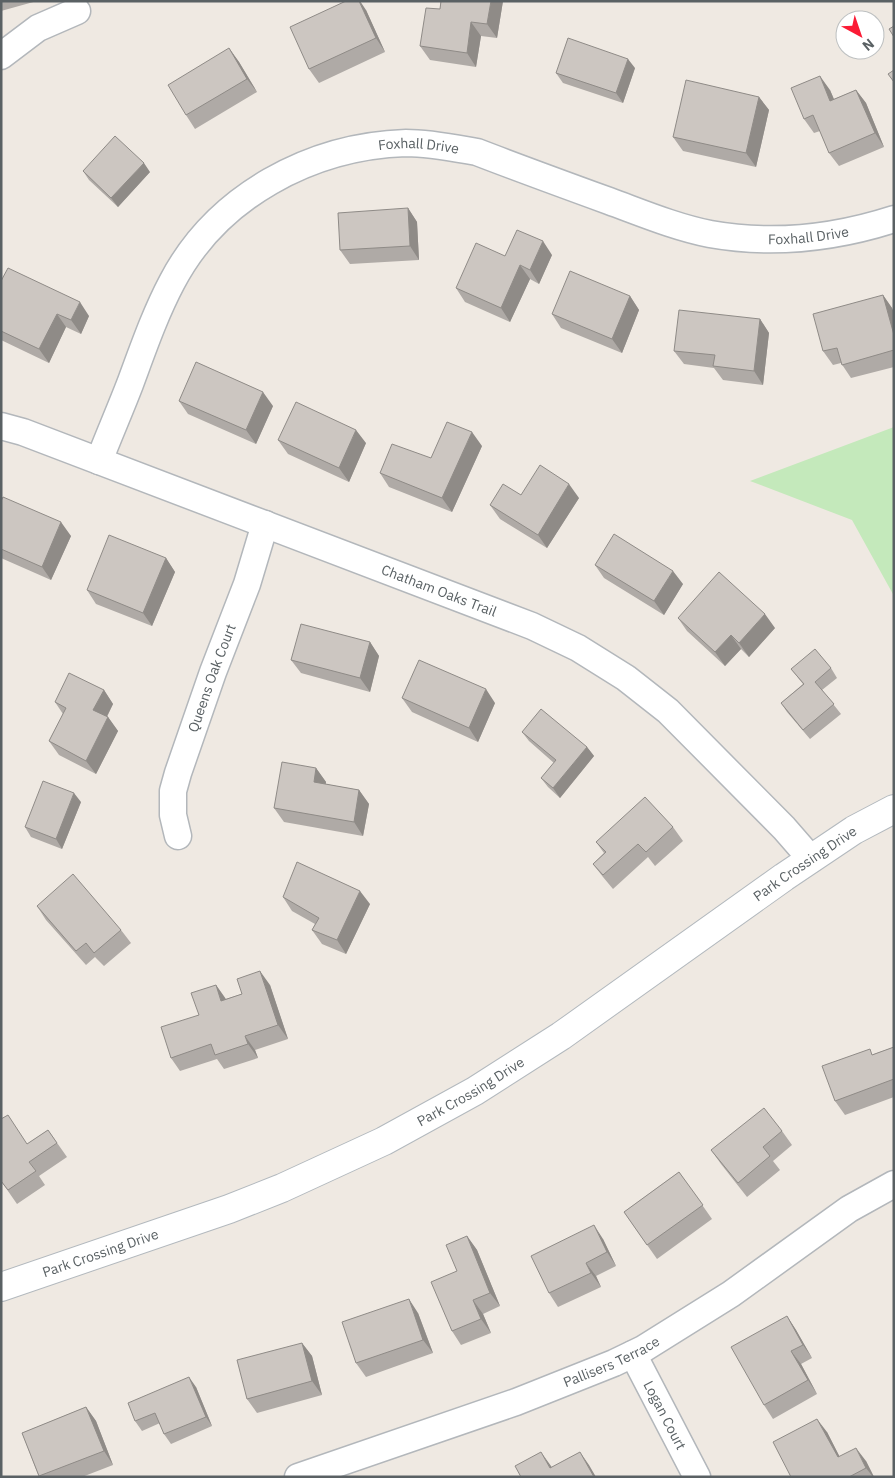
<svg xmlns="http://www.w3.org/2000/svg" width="895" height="1478" font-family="'IBM Plex Sans',sans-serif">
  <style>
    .green { fill: #c4e9bb }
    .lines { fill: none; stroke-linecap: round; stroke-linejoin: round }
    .street-casing { stroke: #b3b7bb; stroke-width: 29 }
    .secondary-casing { stroke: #b3b9be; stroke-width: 30 }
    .street { stroke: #fff; stroke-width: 26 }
    .secondary { stroke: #fff; stroke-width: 28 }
    .wall { fill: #afaaa6 }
    .shaded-wall { fill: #8f8b87 }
    .building { fill: #ccc6c1; stroke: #8f8b87 }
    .labels { text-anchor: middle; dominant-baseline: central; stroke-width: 4; stroke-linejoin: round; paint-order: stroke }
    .street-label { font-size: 14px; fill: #5a6164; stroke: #fff }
  </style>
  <rect width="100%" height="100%" fill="#efe9e2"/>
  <path class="green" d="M894 427V596L852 520 750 481Z"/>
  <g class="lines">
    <g class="street-casing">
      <g id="street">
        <path d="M1 56 38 28 77 11"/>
        <path id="s1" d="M1 426 23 432 532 626 578 648 626 678 668 711 784 828 811 859"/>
        <path id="s2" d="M99 461C109 435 120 410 130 384 143 349 155 314 172 282 217 196 311 146 406 143 430 143 454 148 477 152 521 169 565 185 609 201 642 213 675 227 710 234 772 245 835 238 894 219"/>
        <path id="s3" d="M178 836 173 815V791L178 773 213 672 247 584 265 524"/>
        <path id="s4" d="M633 1354 697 1477"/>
        <path id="s5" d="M298 1477 516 1402 614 1363 643 1349 731 1294 849 1209 894 1184"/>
      </g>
    </g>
    <g class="secondary-casing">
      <g id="secondary">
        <path id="s6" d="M1 1287 229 1209 282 1188 384 1141 475 1091 561 1036 784 877 854 830 894 809"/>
      </g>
    </g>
    <use href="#street" class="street"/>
    <use href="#secondary" class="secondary"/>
  </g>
  <path class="wall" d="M1 1H37L1 11Z
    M441 1H503L497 38 481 36 476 67 430 60 420 46 440 9Z
    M366 10 385 52 319 83 309 69Z
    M229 48 239 62 257 92 195 129 186 115Z
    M635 68 623 103 563 83 556 73Z
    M830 90 834 99 856 90 866 103 884 147 839 166 829 153 820 131 814 133 804 119Z
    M759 97 769 110 756 167 683 151 673 137Z
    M83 171 150 172 118 207 89 180Z
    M408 208 417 222 419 260 350 264 340 250Z
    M552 255 539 284 530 279 510 322 465 302 456 288 505 256Z
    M1 281 89 316 81 334 66 327 49 363 1 340Z
    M883 295 892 308 894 313V367L851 378 841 363 833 365 823 351Z
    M630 296 639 310 622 353 561 328 552 314Z
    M760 319 769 333 763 385 723 380 714 368 684 364 674 351Z
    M179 401 273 406 256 444 188 414Z
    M278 440 366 443 349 482 288 454Z
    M482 446 452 512 389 487 380 473 431 458Z
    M521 495 579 498 547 548 500 519 490 505Z
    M1 501 71 536 51 580 1 558Z
    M166 558 175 572 152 626 96 604 87 590Z
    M595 565 683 584 664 615 604 578Z
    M678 618 775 628 749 657 741 649 725 666 687 631Z
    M370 642 379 656 370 692 301 673 291 660Z
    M831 668 837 678 822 690 841 714 810 739 787 712 781 703 803 684 791 669Z
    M104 690 113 704 107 717H108L118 731 96 774 59 755 49 741 63 714 55 702Z
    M402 698 495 703 478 742 412 712Z
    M522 732 587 747 594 756 560 798 548 787 541 778 554 763 529 741Z
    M316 768 326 782 325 784 359 790 369 804 363 836 284 822 274 808Z
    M81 802 62 849 31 837 25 827Z
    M673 827 683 841 655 866 648 857 613 889 603 877 593 864 604 853 596 842Z
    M283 897 370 904 346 954 322 944 312 930 315 924 292 911Z
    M37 906 121 930 131 943 104 966 95 957 86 965 46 920Z
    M216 985 226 999 270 985 288 1039 255 1050 258 1058 224 1069 217 1059 180 1071 171 1058 199 1015Z
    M894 1047V1097L845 1115 835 1101 874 1054Z
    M48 1130 67 1157 39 1176 45 1185 17 1204 1 1181 27 1144Z
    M782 1131 792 1145 773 1161 780 1170 747 1197 721 1164 711 1150Z
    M679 1172 712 1219 657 1259 624 1212Z
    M467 1236 477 1250 500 1306 483 1314 491 1333 461 1345 452 1331 457 1271Z
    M603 1239 616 1266 596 1276 601 1287 558 1307 549 1293Z
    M418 1313 433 1353 366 1377 356 1363Z
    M787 1316 796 1330 812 1358 801 1364 817 1394 773 1419 764 1405Z
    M302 1343 312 1356 322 1395 257 1413 247 1399Z
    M196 1387 212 1426 171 1444 164 1434 160 1423 142 1431 135 1421Z
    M86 1407 96 1421 113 1465 82 1477H39L22 1433Z
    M827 1432 839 1456 866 1461 874 1477H791Z"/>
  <path class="shaded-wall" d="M359 1H360L366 10 385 52 376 38Z
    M491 1H503L497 38 487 24Z
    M471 22 481 36 476 67 467 53Z
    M229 48 239 62 257 92 247 79Z
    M628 59 635 68 623 103 616 93Z
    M820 76 830 90 840 114 830 101Z
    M856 90 866 103 884 147 875 133Z
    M759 97 769 110 756 167 746 153Z
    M144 163 150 172 118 207 111 198Z
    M408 208 417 222 419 260 410 246Z
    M543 241 552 255 539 284 530 270Z
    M520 265 530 279 510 322 501 308Z
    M883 295 892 308 894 313V335Z
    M630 296 639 310 622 353 612 339Z
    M80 302 89 316 81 334 71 320Z
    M57 314 66 327 49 363 39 349Z
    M760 319 769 333 763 385 754 371Z
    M263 392 273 406 256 444 246 430Z
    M356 430 366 443 349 482 339 468Z
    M472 432 482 446 452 512 442 498Z
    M569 484 579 498 547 548 538 535Z
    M61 522 71 536 51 580 42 567Z
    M166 558 175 572 152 626 143 613Z
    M673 571 683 584 664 615 654 601Z
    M765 614 775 628 749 657 739 643Z
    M731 635 741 649 725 666 715 652Z
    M370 642 379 656 370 692 360 678Z
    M486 689 495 703 478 742 469 728Z
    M104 690 113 704 103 724 93 710Z
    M108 717 118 731 96 774 86 761Z
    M587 747 594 756 560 798 553 788Z
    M316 768 326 782 324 796 314 782Z
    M359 790 369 804 363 836 354 822Z
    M74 793 81 802 62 849 56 839Z
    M360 891 370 904 346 954 337 940Z
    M260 971 270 985 288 1039 278 1025Z
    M216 985 225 998 231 1015 221 1001Z
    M245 1036 255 1050 258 1058 248 1044Z
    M594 1225 603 1239 616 1266 607 1252Z
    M467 1236 477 1250 500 1306 490 1293Z
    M586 1263 596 1276 601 1287 591 1273Z
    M409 1299 418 1313 433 1353 423 1340Z
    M473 1300 483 1314 491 1333 481 1319Z
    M787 1316 796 1330 812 1358 803 1345Z
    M302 1343 312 1356 322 1395 312 1381Z
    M791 1351 801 1364 817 1394 808 1380Z
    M189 1377 196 1387 212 1426 206 1417Z
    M86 1407 96 1421 113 1465 104 1451Z
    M817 1419 827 1432 847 1471 838 1457Z
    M856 1448 866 1461 874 1477H873L866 1468Z
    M541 1452 551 1466 557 1477 550 1468Z
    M580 1452 589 1465 596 1477H594Z"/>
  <path class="building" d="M346 1H359L376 38 309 69 290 27Z
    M441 1H491L487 24 471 22 467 53 420 46 426 8 440 9Z
    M894 26V37L889 29Z
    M568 38 628 59 616 93 556 73Z
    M229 48 247 79 186 115 168 85Z
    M894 70V82L888 74Z
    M820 76 830 101 856 90 875 133 829 153 813 115 804 119 791 88Z
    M686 80 759 97 746 153 673 137Z
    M115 136 144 163 111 198 83 171Z
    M408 208 410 246 340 250 338 213Z
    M517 230 543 241 530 270 520 265 501 308 456 288 476 243 505 256Z
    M8 268 80 302 71 320 57 314 39 349 1 331V281Z
    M570 271 630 296 612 339 552 314Z
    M883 295 894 335V350L842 365 837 348 823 351 813 314Z
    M679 310 760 319 754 371 713 366 715 355 674 351Z
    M196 362 263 392 246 430 179 401Z
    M296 402 356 430 339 468 278 440Z
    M447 422 472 432 442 498 380 473 392 444 431 458Z
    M540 465 569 484 538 535 490 505 503 484 521 495Z
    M3 497 61 522 42 567 1 549V501Z
    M614 534 673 571 654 601 595 565Z
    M109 535 166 558 143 613 87 590Z
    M719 572 765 614 739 643 731 635 715 652 678 618Z
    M301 624 370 642 360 678 291 660Z
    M815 649 831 668 815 682 834 704 803 730 781 703 804 684 791 669Z
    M419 660 486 689 469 728 402 698Z
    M69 673 104 690 93 710 108 717 86 761 49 741 66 708 55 702Z
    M541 709 587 747 553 788 541 778 556 760 522 732Z
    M282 762 316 768 314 782 359 790 354 822 274 808Z
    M43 781 74 793 56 839 25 827Z
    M645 797 673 827 646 852 638 844 603 875 593 864 606 852 596 842Z
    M297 862 360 891 337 940 312 930 319 918 283 897Z
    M73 874 121 930 94 953 86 943 76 951 37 906Z
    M260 971 278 1025 245 1036 248 1044 215 1055 211 1044 171 1058 161 1027 199 1015 191 993 216 985 221 1001 242 994 237 979Z
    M894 1047V1079L835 1101 822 1066 870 1049 872 1055Z
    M764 1108 782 1131 763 1147 770 1156 738 1183 711 1150Z
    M8 1115 27 1144 48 1130 57 1143 29 1162 36 1171 8 1190 1 1181V1119Z
    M679 1172 703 1205 647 1245 624 1212Z
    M594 1225 607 1252 586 1263 591 1273 549 1293 531 1256Z
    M467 1236 490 1293 473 1300 481 1319 452 1331 431 1282 457 1271 446 1245Z
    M409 1299 423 1340 356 1363 342 1322Z
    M787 1316 803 1345 791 1351 808 1380 764 1405 731 1347Z
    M302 1343 312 1381 247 1399 237 1360Z
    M189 1377 206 1417 164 1434 155 1413 135 1421 128 1403Z
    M86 1407 104 1451 39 1476 22 1433Z
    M817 1419 838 1457 856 1448 866 1468 849 1477H791L773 1442Z
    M541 1452 550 1468 580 1452 594 1477H521L515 1466Z"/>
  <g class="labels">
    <g class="street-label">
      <text stroke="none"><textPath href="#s2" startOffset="491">Foxhall Drive</textPath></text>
      <text stroke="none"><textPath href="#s2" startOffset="896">Foxhall Drive</textPath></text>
      <text stroke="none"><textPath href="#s1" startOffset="468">Chatham Oaks Trail</textPath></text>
      <text stroke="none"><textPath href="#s3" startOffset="165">Queens Oak Court</textPath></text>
      <text stroke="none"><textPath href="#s6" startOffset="915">Park Crossing Drive</textPath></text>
      <text stroke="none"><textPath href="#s6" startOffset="510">Park Crossing Drive</textPath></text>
      <text stroke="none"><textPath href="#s6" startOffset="105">Park Crossing Drive</textPath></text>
      <text stroke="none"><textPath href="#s5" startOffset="334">Pallisers Terrace</textPath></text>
      <text stroke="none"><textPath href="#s4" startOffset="69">Logan Court</textPath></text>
    </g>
  </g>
  <rect width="895" height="1478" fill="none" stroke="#5a6164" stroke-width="5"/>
  <g transform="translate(860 35) rotate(140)"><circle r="24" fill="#ffffff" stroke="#bdc0c1"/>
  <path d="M0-4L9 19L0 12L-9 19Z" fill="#fb1b35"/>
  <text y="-8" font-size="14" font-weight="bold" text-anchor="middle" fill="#5a6164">N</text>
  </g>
</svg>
